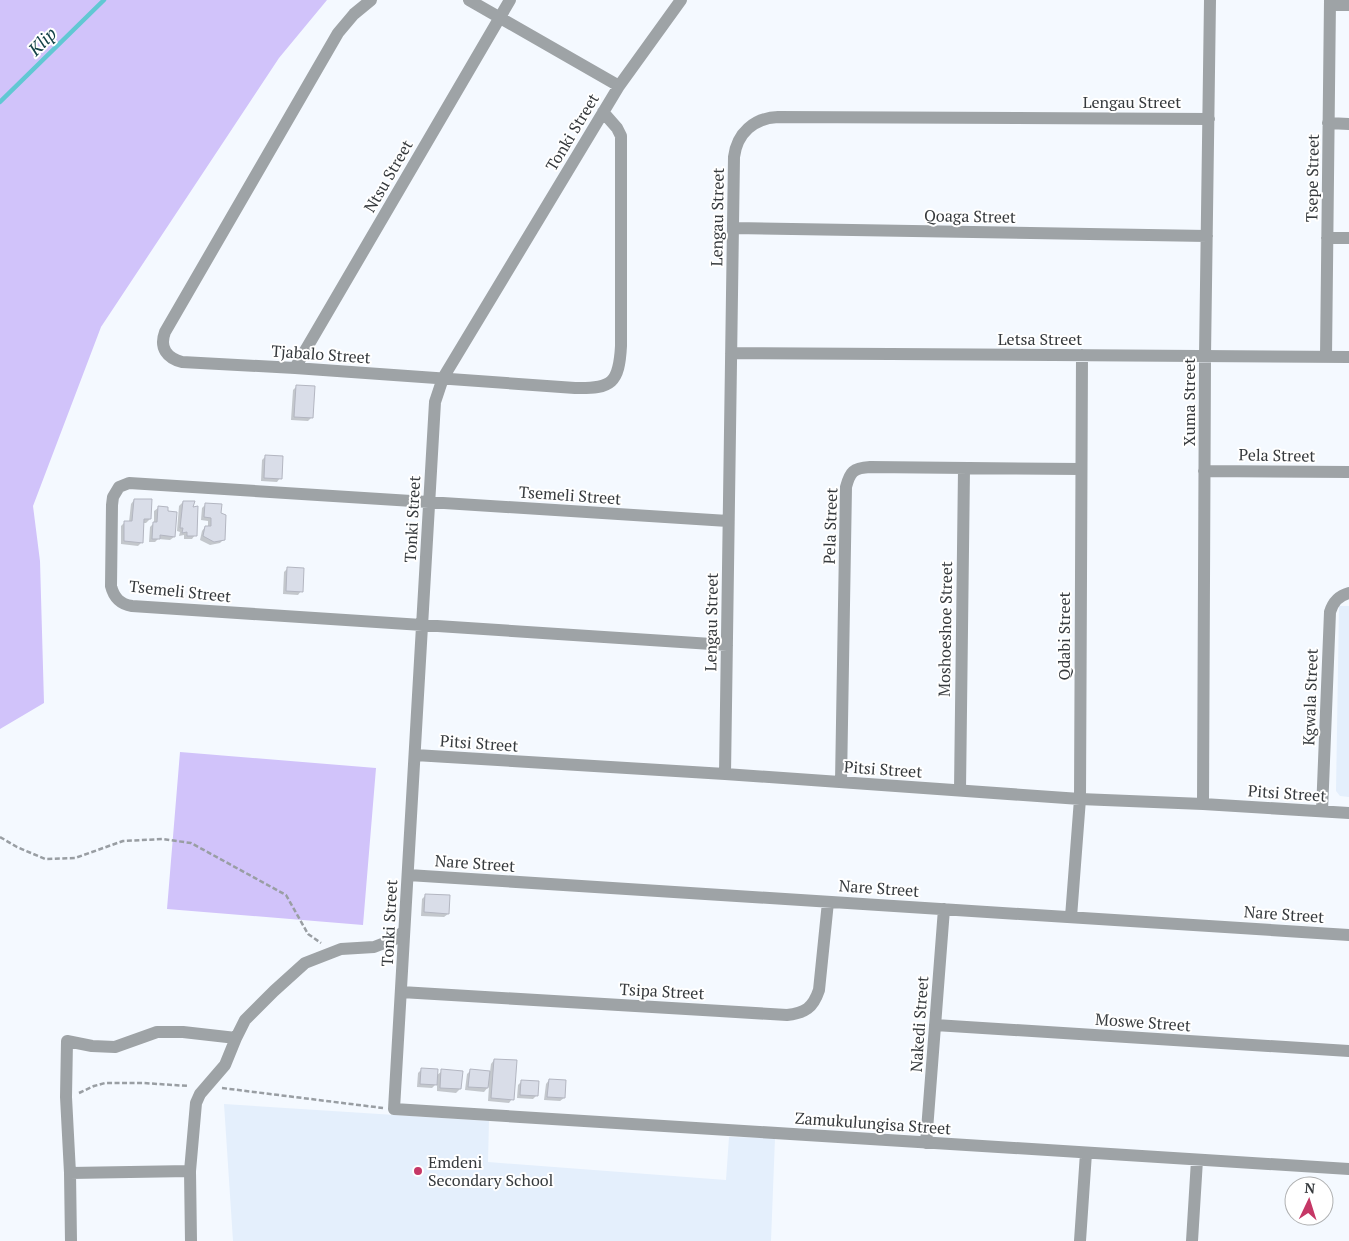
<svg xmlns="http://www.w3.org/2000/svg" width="1349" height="1241" font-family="'PT Serif',serif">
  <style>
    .built { fill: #e4effc }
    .green { fill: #d1c3fa }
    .shadow { fill: #0003 }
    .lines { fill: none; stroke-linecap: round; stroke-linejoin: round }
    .stream { stroke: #61c8d3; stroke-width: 4.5 }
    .building { fill: #d9dde8; stroke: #b3b6c1 }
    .path { stroke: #999ea3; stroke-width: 2.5; stroke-dasharray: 5 2.5; stroke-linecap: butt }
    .street { stroke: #9ea3a6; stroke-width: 12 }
    .poi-dot { fill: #c53766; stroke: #fff; stroke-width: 2 }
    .labels { text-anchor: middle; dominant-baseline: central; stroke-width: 4; stroke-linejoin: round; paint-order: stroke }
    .street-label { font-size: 16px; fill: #363a3d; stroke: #fff }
    .poi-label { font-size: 16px; fill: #363a3d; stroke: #fff; text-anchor: start }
    .water-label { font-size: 18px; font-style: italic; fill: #144348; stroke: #fff }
  </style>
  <rect width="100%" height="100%" fill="#f4f9ff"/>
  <path class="built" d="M1339 606H1349V797L1340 796 1336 791Z
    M224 1104 489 1121 488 1162 726 1180 729 1137 775 1138 771 1241H233Z"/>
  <path class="green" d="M0 0H327L279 58 101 327 33 506 40 561 44 703 0 729Z
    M180 752 376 768 363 925 167 909Z"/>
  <path class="shadow" d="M297 386 312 417 308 421 291 420 293 390Z
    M266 456 280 478 277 482 261 481 262 460Z
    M134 500 150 519 146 523H142V542L138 546 121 544V526L125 522H129L131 504Z
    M183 502 195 535 192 539H184V535L179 536 180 532 177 531 179 506Z
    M206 504 219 514 224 539 220 543 210 545 200 540 202 531 205 527H208V521L201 520 202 508Z
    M158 508 174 537 170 540 158 539 155 542H149L150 527 154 523V511Z
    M288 568 301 591 298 595 283 594 284 572Z
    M426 895 448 914 444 917 421 916 422 899Z
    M494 1060 512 1099 509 1103 488 1101 489 1086 484 1092 465 1090 467 1074 470 1071 490 1072 491 1064Z
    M422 1069 436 1076 442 1071 460 1089 456 1093 437 1091V1083L432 1088 417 1087 418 1073Z
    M549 1080 564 1098 560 1101 544 1100 546 1084Z
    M522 1081 537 1095 533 1099 517 1098 518 1085Z"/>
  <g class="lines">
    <path class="stream" d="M0 102 104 0"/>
  </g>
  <path class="building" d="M296 385 315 386 313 418 294 417Z
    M265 455 283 456 282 479 264 478Z
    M134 499H152L151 519H144L143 543 124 541V521H132Z
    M183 501H195L193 507 198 506 197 536H187V532L182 533 183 528H180Z
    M205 503 222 504 221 513 226 515 225 540 214 542 203 536 205 526H211V518L204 517Z
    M158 506 168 507V511L177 512 175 537 160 535V539H152L153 522H157Z
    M287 567 304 568 303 592 286 591Z
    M425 894 450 895 449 914 424 912Z
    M494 1059 517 1060 514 1100 491 1098Z
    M421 1068 438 1069 437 1085 420 1084Z
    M441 1069 463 1071 461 1089 440 1088Z
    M470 1069 490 1071 488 1088 468 1087Z
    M549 1079 566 1080 565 1098 547 1097Z
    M521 1080 539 1081 538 1096 520 1095Z"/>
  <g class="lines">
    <path class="path" d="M0 837 17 847 45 859 75 858 123 841 162 839 191 843 286 895 308 934 321 943
      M222 1088 383 1108
      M79 1093 94 1086 105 1083H143L189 1086"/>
    <path class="street" d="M371 0 354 14 338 33 165 332C159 348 167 358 182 362L295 368 575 388C612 389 619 383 621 346V136L617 128 603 112
      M469 0 619 86
      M681 0 619 86 443 378 435 402 394 1109 1349 1169
      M1330 5H1349
      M1328 123 1349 124
      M733 228 1207 236
      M1327 238H1349
      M731 353 1349 357
      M1326 357 1330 0
      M295 368 510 0
      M1204 471 1349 472
      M727 645 132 606C120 604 114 598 111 586L112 505 113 497 119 487 129 483 728 521
      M415 755 725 774 1080 799 1203 804 1349 813
      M725 774 734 157C737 133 754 118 778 117L1209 119
      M841 782 846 487C850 472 853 468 870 467L1081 469
      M960 790 964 469
      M1203 804 1205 356 1210 0
      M1322 811 1330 612C1333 602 1338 596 1349 593
      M408 875 1349 935
      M1071 917 1080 799 1082 355
      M401 992 787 1015C805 1013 813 1008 819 990L828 902
      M935 1025 1349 1051
      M926 1143 944 909
      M190 1171 196 1103 200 1094 225 1065 236 1038 245 1020 274 991 305 963 341 949 374 947 395 939 404 931
      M70 1173 190 1171 191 1241
      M71 1241 70 1173 66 1097 67 1041 92 1046 115 1047 157 1032H183L236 1038
      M1080 1241 1086 1153
      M1192 1241 1197 1160"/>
  </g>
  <circle class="poi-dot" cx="418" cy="1171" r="5"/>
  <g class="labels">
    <g class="street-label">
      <text x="1132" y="102">Lengau Street</text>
      <text transform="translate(572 132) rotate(-59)">Tonki Street</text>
      <text transform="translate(388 176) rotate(-60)">Ntsu Street</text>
      <text transform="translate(1312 178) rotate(-89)">Tsepe Street</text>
      <text transform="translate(970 216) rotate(1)">Qoaga Street</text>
      <text transform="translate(717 217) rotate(-89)">Lengau Street</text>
      <text x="1040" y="339">Letsa Street</text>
      <text transform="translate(321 354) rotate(4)">Tjabalo Street</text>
      <text transform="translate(1189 402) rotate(-90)">Xuma Street</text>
      <text transform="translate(1277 455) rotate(1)">Pela Street</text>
      <text transform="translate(570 495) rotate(4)">Tsemeli Street</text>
      <text transform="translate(412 519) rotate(-87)">Tonki Street</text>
      <text transform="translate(830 526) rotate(-88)">Pela Street</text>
      <text transform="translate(180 591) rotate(6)">Tsemeli Street</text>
      <text transform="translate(711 622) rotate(-89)">Lengau Street</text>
      <text transform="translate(945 629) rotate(-89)">Moshoeshoe Street</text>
      <text transform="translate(1064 636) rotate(-90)">Qdabi Street</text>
      <text transform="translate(1310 697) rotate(-88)">Kgwala Street</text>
      <text transform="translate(479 743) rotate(4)">Pitsi Street</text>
      <text transform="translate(883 769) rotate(4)">Pitsi Street</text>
      <text transform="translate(1287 793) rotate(4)">Pitsi Street</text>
      <text transform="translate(475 863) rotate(4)">Nare Street</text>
      <text transform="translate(879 888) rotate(4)">Nare Street</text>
      <text transform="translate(1284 914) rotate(4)">Nare Street</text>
      <text transform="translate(389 923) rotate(-87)">Tonki Street</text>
      <text transform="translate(662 991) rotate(3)">Tsipa Street</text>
      <text transform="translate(1143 1022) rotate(4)">Moswe Street</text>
      <text transform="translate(919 1024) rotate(-86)">Nakedi Street</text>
      <text transform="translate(873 1123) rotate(4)">Zamukulungisa Street</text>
    </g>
    <g class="poi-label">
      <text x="428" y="1162">Emdeni<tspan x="428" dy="18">Secondary School</tspan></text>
    </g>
    <g class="water-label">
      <text transform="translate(42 41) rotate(-45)">Klip</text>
    </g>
  </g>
  <g transform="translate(1309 1201) rotate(4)"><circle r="24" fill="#ffffff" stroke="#afb0b1"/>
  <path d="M0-4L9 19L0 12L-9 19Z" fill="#c53766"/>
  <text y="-8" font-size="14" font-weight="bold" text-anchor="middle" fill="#363a3d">N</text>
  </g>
</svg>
